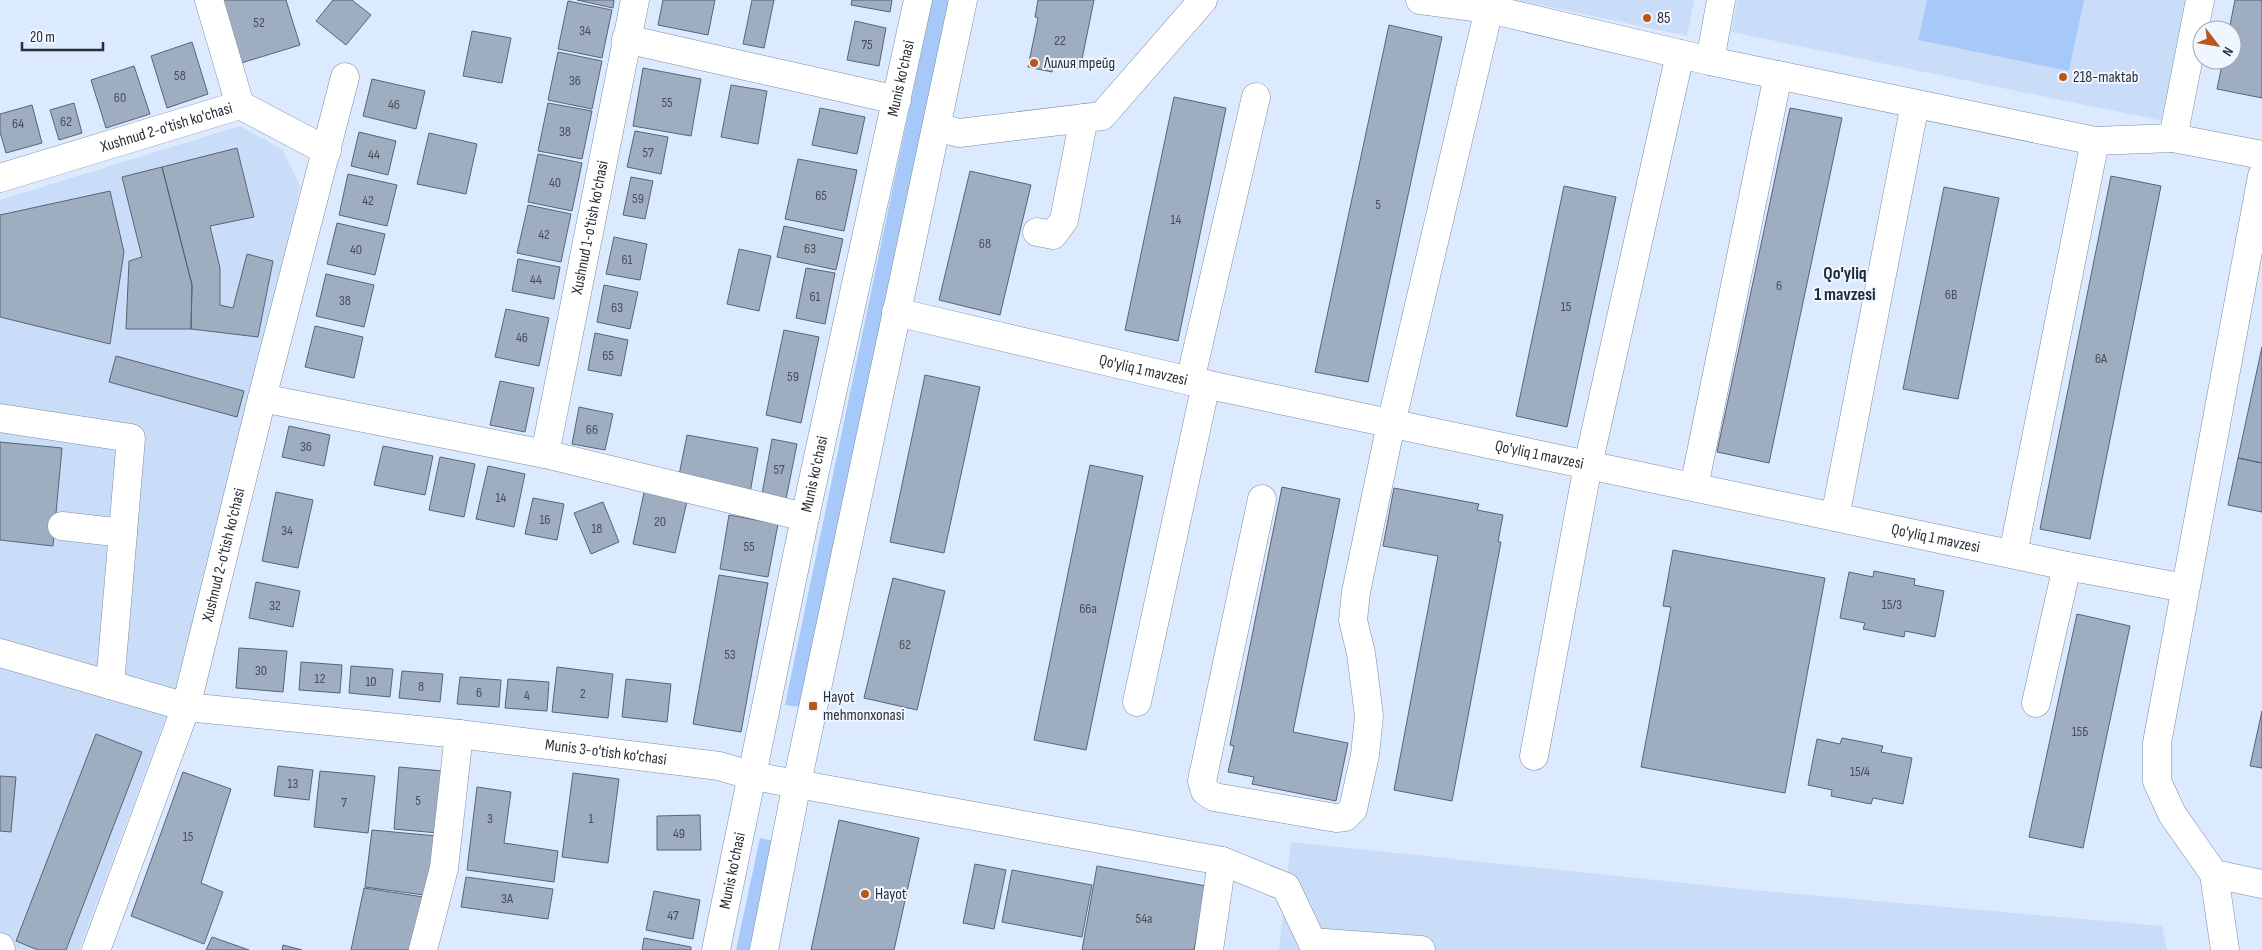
<svg xmlns="http://www.w3.org/2000/svg" width="2262" height="950" font-family="'Sofia Sans Condensed',sans-serif">
  <style>
    .built { fill: #caddf8 }
    .green { fill: #a7c9f9 }
    .building { fill: #9fadc1; stroke: #586476 }
    .lines { fill: none; stroke-linecap: round; stroke-linejoin: round }
    .minor-casing { stroke: #7f8c9f; stroke-width: 29 }
    .minor { stroke: #fff; stroke-width: 28 }
    .poi-dot { fill: #b9571a; stroke: #f0f6ff; stroke-width: 2 }
    .labels { text-anchor: middle; dominant-baseline: central; stroke-width: 4; stroke-linejoin: round; paint-order: stroke }
    .number-label { font-size: 14px; fill: #474e5a }
    .poi-label { font-size: 16px; fill: #2a2f37; stroke: #f0f6ff; text-anchor: start }
    .street-label { font-size: 16px; fill: #2a2f37; stroke: #f0f6ff }
    .neighbourhood-label { font-size: 18px; font-weight: bold; fill: #1f2a39; stroke: #f0f6ff }
  </style>
  <rect width="100%" height="100%" fill="#dbeaff"/>
  <path class="built" d="M1517 0H1694L1687 36Z
    M1737 0H2189L2168 122 1731 32Z
    M240 126 283 150 300 186 271 326 172 701 79 950H0V200Z
    M1291 842 1752 890 2162 926 2167 950H1279Z"/>
  <path class="green" d="M932 0H949L800 707 785 705Z
    M1927 0H2084L2069 71 1918 40Z
    M760 838 773 841 750 950H736Z"/>
  <path class="building" d="M219 0H286L300 45 238 64Z
    M333 0H352L371 15 346 45 316 21Z
    M577 0H614L613 8Z
    M663 0H715L708 35 658 25Z
    M752 0H774L764 48 743 44Z
    M852 0H892L890 12 851 5Z
    M1038 0H1094L1080 69 1053 63 1052 72 1028 67 1038 18 1035 17Z
    M2235 0H2262V98L2217 89 2223 60H2232V30H2229Z
    M568 1 612 10 602 58 558 49Z
    M855 21 886 28 879 66 847 60Z
    M1389 25 1442 37 1368 382 1315 372Z
    M472 31 511 38 502 83 463 76Z
    M192 42 208 94 167 108 151 56Z
    M558 52 602 61 592 109 548 100Z
    M134 66 150 114 106 128 91 80Z
    M643 68 701 79 691 136 633 126Z
    M372 79 425 91 416 129 363 116Z
    M731 85 767 91 758 144 721 137Z
    M1174 97 1226 108 1178 341 1125 330Z
    M74 103 82 133 59 140 50 110Z
    M548 103 592 111 582 159 538 151Z
    M32 105 42 143 6 153 0 132V114Z
    M820 108 865 117 857 154 812 145Z
    M1790 108 1842 118 1769 463 1717 452Z
    M635 131 668 137 661 174 627 167Z
    M359 132 396 141 388 175 351 166Z
    M429 133 477 144 466 194 417 184Z
    M237 148 254 217 210 226 220 268V305L233 308 247 254 273 261 258 337 191 329 192 285 162 167Z
    M538 154 582 163 572 211 528 202Z
    M798 159 857 170 844 231 785 219Z
    M162 167 192 285 191 329H126L129 261 142 257 122 177Z
    M970 171 1031 185 1000 315 939 300Z
    M348 174 397 185 387 226 339 215Z
    M2111 176 2161 186 2090 539 2040 529Z
    M631 177 653 181 645 219 623 215Z
    M1564 186 1616 197 1567 427 1516 416Z
    M1944 187 1999 198 1958 399 1903 389Z
    M110 191 124 252 110 344 0 317V215Z
    M528 205 571 214 561 262 517 253Z
    M337 223 385 234 375 275 327 264Z
    M784 226 843 239 836 270 777 257Z
    M614 237 647 244 640 280 606 274Z
    M739 249 771 256 759 311 727 304Z
    M518 259 560 267 554 299 512 291Z
    M806 268 835 273 825 324 796 318Z
    M326 274 374 285 364 327 316 316Z
    M604 285 638 292 630 329 597 322Z
    M506 309 549 318 539 366 495 357Z
    M315 326 363 337 354 378 305 367Z
    M784 330 819 337 801 423 766 415Z
    M595 333 628 340 621 376 588 370Z
    M2262 347V463L2238 458Z
    M116 356 244 391 237 417 109 382Z
    M925 375 980 387 944 553 890 542Z
    M500 381 534 388 525 432 490 425Z
    M579 407 613 414 605 450 572 444Z
    M289 426 330 435 324 466 282 457Z
    M687 435 758 448 750 493 678 480Z
    M772 439 797 444 786 499 762 494Z
    M0 442 62 448 53 546 0 540Z
    M383 446 433 456 425 495 374 485Z
    M440 457 475 464 464 517 429 510Z
    M2238 458 2262 463V512L2228 505Z
    M1090 465 1143 476 1086 750 1034 740Z
    M488 466 525 474 514 527 476 519Z
    M1282 487 1340 499 1293 732 1348 743 1336 801 1252 784 1254 777 1228 772 1234 746 1230 745Z
    M645 488 688 497 675 553 633 544Z
    M1394 488 1479 504 1477 510 1503 515 1498 542H1501L1452 801 1394 790 1438 556 1383 546Z
    M276 492 313 500 298 568 262 561Z
    M533 498 564 504 557 540 525 534Z
    M603 502 619 542 591 554 574 513Z
    M729 515 778 524 768 577 720 569Z
    M1673 550 1825 578 1785 793 1641 767 1671 607 1663 606Z
    M1874 571 1915 579 1914 585 1944 591 1935 637 1905 631 1904 637 1863 629 1865 623 1840 618 1849 572 1873 577Z
    M719 575 768 583 741 732 693 724Z
    M893 578 945 591 917 710 864 698Z
    M256 582 300 591 293 627 249 618Z
    M2077 614 2130 626 2083 848 2029 837Z
    M239 648 287 651 283 692 236 688Z
    M301 662 342 665 340 693 299 690Z
    M351 666 393 669 390 697 349 693Z
    M557 667 613 674 608 718 552 712Z
    M402 671 443 674 440 702 399 698Z
    M460 677 501 680 499 707 457 704Z
    M508 679 549 682 547 711 505 708Z
    M626 679 671 684 667 722 622 717Z
    M2262 711V768L2250 766Z
    M96 734 142 752 66 950H38L16 941Z
    M1842 738 1883 746 1881 752 1912 758 1903 804 1873 798 1871 804 1831 796 1832 790 1808 785 1817 739 1840 744Z
    M278 766 313 770 309 800 274 796Z
    M399 767 443 771 438 833 394 829Z
    M320 771 375 776 368 833 314 827Z
    M183 772 231 789 201 883 223 892 204 944 131 916Z
    M573 773 619 779 608 863 562 857Z
    M0 776 16 777 11 832 0 831Z
    M477 787 511 792 504 843 558 851 554 882 467 870Z
    M700 815 701 850H657V816Z
    M839 820 919 838 894 950H811Z
    M372 830 437 836 431 896 365 887Z
    M975 864 1006 870 994 929 963 923Z
    M1097 866 1206 886 1194 950H1082Z
    M1012 870 1092 885 1082 937 1002 922Z
    M466 877 553 889 548 919 461 907Z
    M364 888 430 898 420 950H351Z
    M654 891 700 900 693 939 646 930Z
    M212 937 249 950H206Z
    M644 938 691 947V950H642Z
    M283 945 302 950H282Z"/>
  <g class="lines">
    <g class="minor-casing">
      <g id="minor">
        <path d="M209 0 240 105"/>
        <path d="M1420 0 1489 9 1710 61 2095 141 2173 138 2262 155"/>
        <path d="M626 39 897 100"/>
        <path d="M1710 61 1721 0"/>
        <path d="M937 127 959 133 1102 116 1203 0"/>
        <path d="M2173 138 2200 0"/>
        <path id="s1" d="M0 178 240 105 327 151"/>
        <path d="M1037 232 1053 235 1064 220 1084 118"/>
        <path id="s2" d="M896 312 1190 381 2067 566 2185 588"/>
        <path d="M1190 381 1256 97"/>
        <path d="M262 398 545 454 805 517"/>
        <path d="M0 418 131 438 110 685"/>
        <path id="s3" d="M545 454 635 0"/>
        <path d="M1694 487 1778 75"/>
        <path d="M1262 499 1202 781 1205 791 1214 797 1336 818 1345 817 1353 809 1365 755 1369 716 1361 653 1353 620 1356 592 1391 424 1489 9"/>
        <path d="M1835 517 1915 104"/>
        <path d="M62 526 123 533"/>
        <path d="M2013 554 2095 141"/>
        <path id="s4" d="M0 653 186 707 459 734 719 766 753 776 1222 861 1209 950"/>
        <path d="M1137 702 1206 384"/>
        <path d="M2036 703 2067 566"/>
        <path d="M1534 756 1588 465 1680 54"/>
        <path d="M1222 861 1286 887 1312 942 1421 950"/>
        <path d="M2214 874 2262 884"/>
        <path d="M0 947 1 950"/>
        <path id="s5" d="M96 950 186 707 262 398 345 77"/>
        <path d="M423 950 444 868 459 734"/>
        <path id="s6" d="M716 950 805 517 918 0"/>
        <path d="M764 950 797 783 963 0"/>
        <path d="M2225 950 2214 874 2172 814 2157 781V743L2262 176"/>
      </g>
    </g>
    <use href="#minor" class="minor"/>
  </g>
  <g class="poi-dot">
    <circle cx="1647" cy="18" r="5"/>
    <circle cx="1034" cy="63" r="5"/>
    <circle cx="2063" cy="77" r="5"/>
    <rect x="808" y="701" width="10" height="10" rx="2.5"/>
    <circle cx="865" cy="894" r="5"/>
  </g>
  <g class="labels">
    <g class="number-label">
      <text x="259" y="22">52</text>
      <text x="585" y="30">34</text>
      <text x="1060" y="40">22</text>
      <text x="867" y="44">75</text>
      <text x="180" y="75">58</text>
      <text x="575" y="80">36</text>
      <text x="120" y="97">60</text>
      <text x="667" y="102">55</text>
      <text x="394" y="104">46</text>
      <text x="66" y="121">62</text>
      <text x="18" y="123">64</text>
      <text x="565" y="131">38</text>
      <text x="648" y="152">57</text>
      <text x="374" y="154">44</text>
      <text x="555" y="182">40</text>
      <text x="821" y="195">65</text>
      <text x="638" y="198">59</text>
      <text x="368" y="200">42</text>
      <text x="1378" y="204">5</text>
      <text x="1176" y="219">14</text>
      <text x="544" y="234">42</text>
      <text x="985" y="243">68</text>
      <text x="810" y="248">63</text>
      <text x="356" y="249">40</text>
      <text x="627" y="259">61</text>
      <text x="536" y="279">44</text>
      <text x="1779" y="285">6</text>
      <text x="1951" y="294">6В</text>
      <text x="815" y="296">61</text>
      <text x="345" y="300">38</text>
      <text x="1566" y="306">15</text>
      <text x="617" y="307">63</text>
      <text x="522" y="337">46</text>
      <text x="608" y="355">65</text>
      <text x="2101" y="358">6A</text>
      <text x="793" y="376">59</text>
      <text x="592" y="429">66</text>
      <text x="306" y="446">36</text>
      <text x="779" y="469">57</text>
      <text x="501" y="497">14</text>
      <text x="545" y="519">16</text>
      <text x="660" y="521">20</text>
      <text x="597" y="528">18</text>
      <text x="287" y="530">34</text>
      <text x="749" y="546">55</text>
      <text x="1892" y="604">15/3</text>
      <text x="275" y="605">32</text>
      <text x="1088" y="608">66a</text>
      <text x="905" y="644">62</text>
      <text x="730" y="654">53</text>
      <text x="261" y="670">30</text>
      <text x="320" y="678">12</text>
      <text x="371" y="681">10</text>
      <text x="421" y="686">8</text>
      <text x="479" y="692">6</text>
      <text x="583" y="693">2</text>
      <text x="527" y="695">4</text>
      <text x="2080" y="731">15Б</text>
      <text x="1860" y="771">15/4</text>
      <text x="293" y="783">13</text>
      <text x="418" y="800">5</text>
      <text x="344" y="802">7</text>
      <text x="490" y="818">3</text>
      <text x="591" y="818">1</text>
      <text x="679" y="833">49</text>
      <text x="188" y="836">15</text>
      <text x="507" y="898">3A</text>
      <text x="673" y="915">47</text>
      <text x="1144" y="918">54a</text>
    </g>
    <g class="poi-label">
      <text x="1657" y="18">85</text>
      <text x="1044" y="63">Лилия трейд</text>
      <text x="2073" y="77">218-maktab</text>
      <text x="823" y="697">Hayot<tspan x="823" dy="18">mehmonxonasi</tspan></text>
      <text x="875" y="894">Hayot</text>
    </g>
    <g class="street-label">
      <text stroke="none"><textPath href="#s6" startOffset="891">Munis ko'chasi</textPath></text>
      <text stroke="none"><textPath href="#s1" startOffset="174">Xushnud 2-o'tish ko'chasi</textPath></text>
      <text stroke="none"><textPath href="#s3" startOffset="231">Xushnud 1-o'tish ko'chasi</textPath></text>
      <text stroke="none"><textPath href="#s2" startOffset="254">Qo'yliq 1 mavzesi</textPath></text>
      <text stroke="none"><textPath href="#s2" startOffset="659">Qo'yliq 1 mavzesi</textPath></text>
      <text stroke="none"><textPath href="#s6" startOffset="486">Munis ko'chasi</textPath></text>
      <text stroke="none"><textPath href="#s2" startOffset="1064">Qo'yliq 1 mavzesi</textPath></text>
      <text stroke="none"><textPath href="#s5" startOffset="416">Xushnud 2-o'tish ko'chasi</textPath></text>
      <text stroke="none"><textPath href="#s4" startOffset="616">Munis 3-o'tish ko'chasi</textPath></text>
      <text stroke="none"><textPath href="#s6" startOffset="81">Munis ko'chasi</textPath></text>
    </g>
    <g class="neighbourhood-label">
      <text x="1845" y="273">Qo'yliq<tspan x="1845" dy="21">1 mavzesi</tspan></text>
    </g>
  </g>
  <g transform="translate(2217 45) rotate(121)"><circle r="24" fill="#f0f6ff" stroke="#a1a6af"/>
  <path d="M0-4L9 19L0 12L-9 19Z" fill="#b9571a"/>
  <text y="-8" font-size="14" font-weight="bold" text-anchor="middle" fill="#2a2f37">N</text>
  </g>
  <path d="M22 42v8h81v-8" fill="none" stroke="#2a2f37" stroke-width="2.5"/>
  <text x="30" y="42" font-size="15" fill="#2a2f37" stroke="#f0f6ff" stroke-width="4" paint-order="stroke">20 m</text>
</svg>
